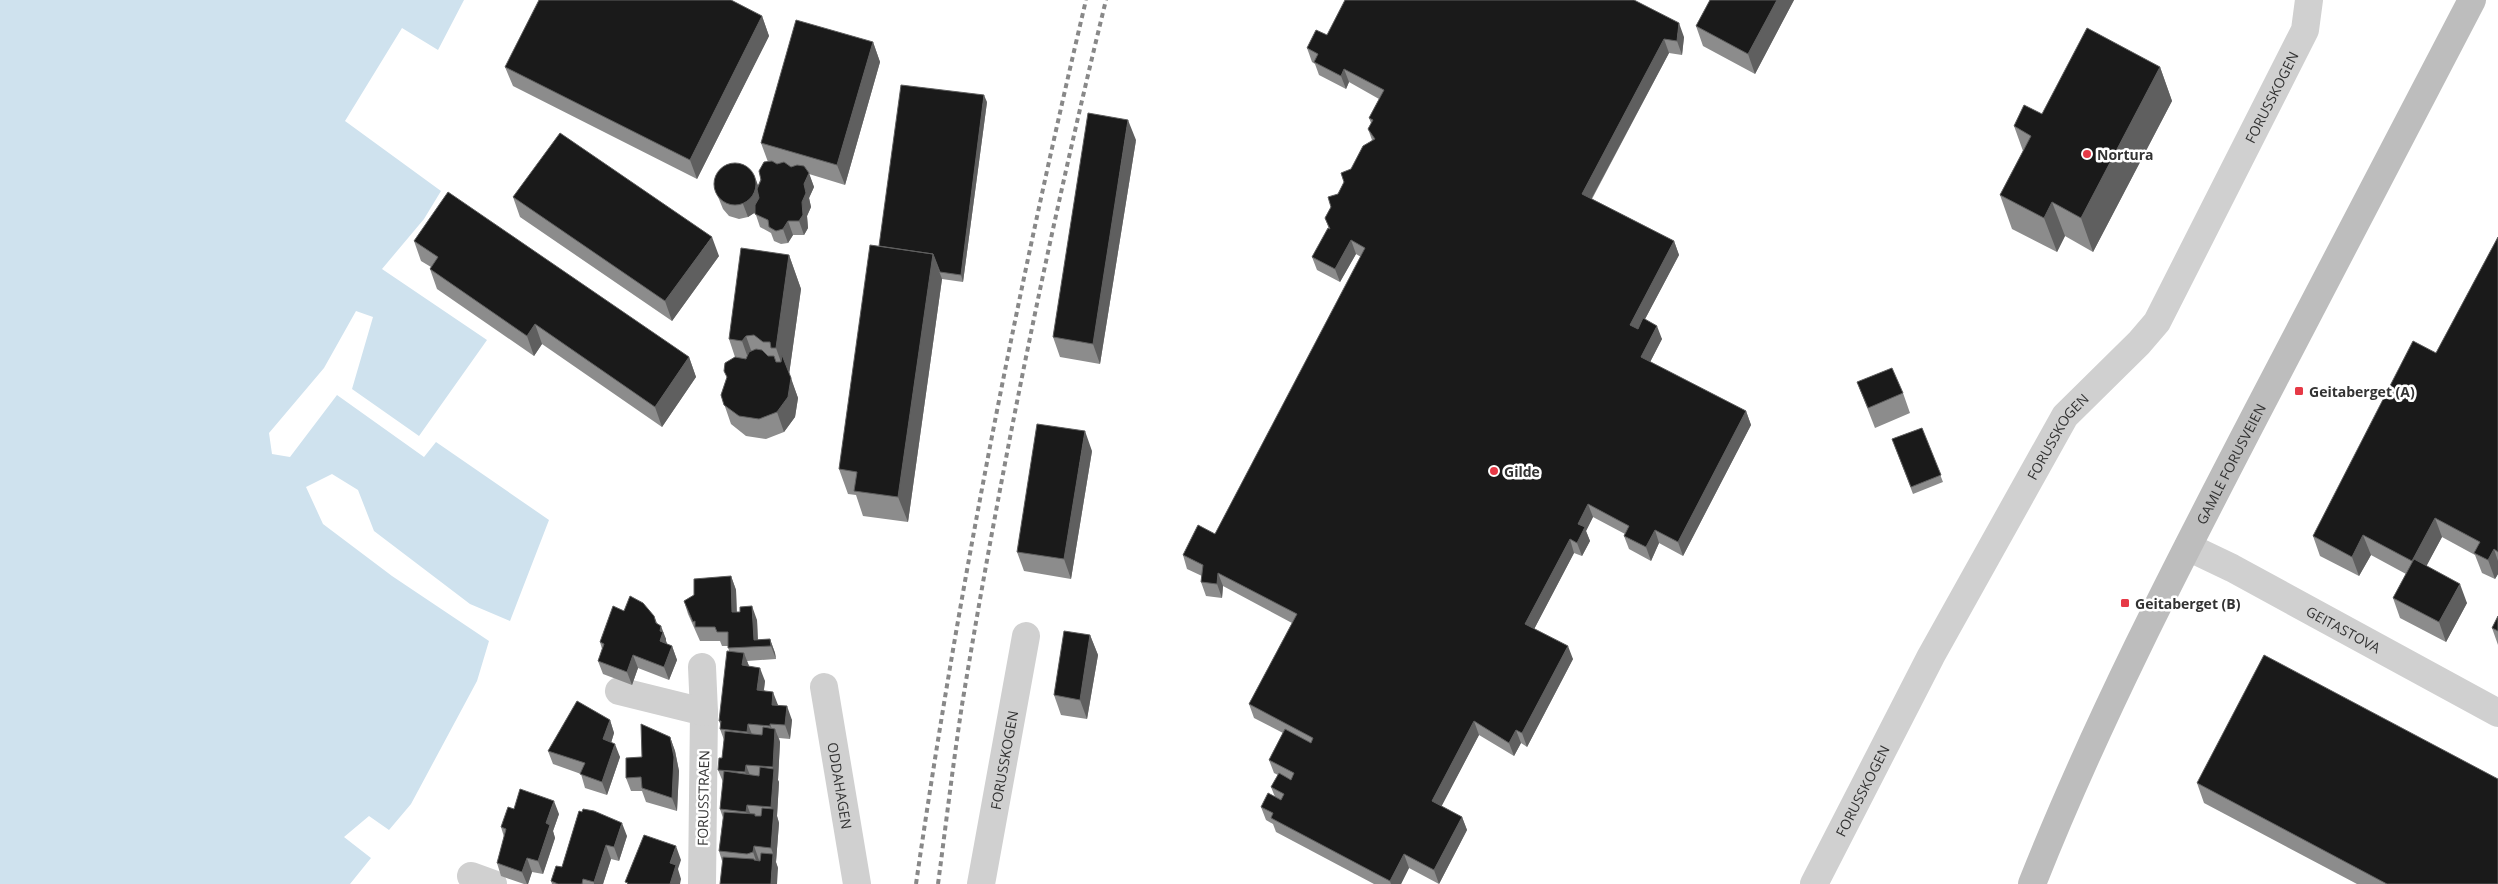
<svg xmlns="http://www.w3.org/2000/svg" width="2498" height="884" font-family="'Open Sans',sans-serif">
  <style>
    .water { fill: #cfe2ee }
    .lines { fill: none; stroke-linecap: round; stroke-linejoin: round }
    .street { stroke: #d0d0d0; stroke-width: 28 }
    .secondary { stroke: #bdbdbd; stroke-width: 28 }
    .rail { stroke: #888; stroke-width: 4; stroke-dasharray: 5 4; stroke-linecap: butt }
    .wall { fill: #8c8c8c }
    .shaded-wall { fill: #5f5f5f }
    .building { fill: #1a1a1a; stroke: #5f5f5f }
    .poi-dot { fill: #e63946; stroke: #fff; stroke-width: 2 }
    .labels { text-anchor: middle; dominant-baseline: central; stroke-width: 5; stroke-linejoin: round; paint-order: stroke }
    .street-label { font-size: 14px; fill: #333; stroke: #fff }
    .poi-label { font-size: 14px; font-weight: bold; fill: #333; stroke: #fff; text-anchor: start }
  </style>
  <rect width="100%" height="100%" fill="#fff"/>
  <path class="water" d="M0 0H464L438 50 402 28 345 121 441 191 424 219 382 269 487 340 419 436 352 389 373 317 356 311 324 368 269 433 272 454 290 457 337 395 424 457 436 442 549 520 510 621 470 604 374 531 358 490 332 474 306 487 323 524 392 576 489 641 477 681 411 804 389 830 369 816 344 837 371 858 350 884H0Z"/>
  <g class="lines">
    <g class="street">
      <path id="s1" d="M2188 547 2232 568 2498 713"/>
      <path d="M702 667 704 712 702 884"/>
      <path id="s2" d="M824 687 857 884"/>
      <path d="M619 691 704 712"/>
      <path d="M471 876 493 884"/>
      <path id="s3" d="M981 884 1026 636"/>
      <path id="s4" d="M1814 884 1931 656 2065 416 2139 343 2157 322 2305 30 2309 0"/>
    </g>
    <path class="secondary" id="s5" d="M2032 884C2096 722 2176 568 2256 414 2328 276 2400 138 2472 0"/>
    <path class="rail" d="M916 884C959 587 1017 292 1086 0
      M938 884C946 824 953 764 962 705 1001 468 1049 233 1106 0"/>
  </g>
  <path class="wall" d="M1710 0H1794L1755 74 1703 46 1696 26Z
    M762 16 769 36 697 179 513 86 505 67Z
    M1327 35 1684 37 1682 55 1669 53 1592 199 1674 241 1679 255 1645 319 1662 339 1650 362 1746 411 1751 425 1683 556 1659 543 1651 561 1629 549 1624 536 1625 534 1593 517 1586 531 1590 541 1582 556 1574 553 1534 629 1573 659 1527 747 1521 743 1514 756 1479 735 1441 806 1462 817 1467 830 1439 884 1409 868 1401 884H1374L1276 832 1273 824 1266 820 1261 807 1275 797 1271 787 1278 775 1274 773 1269 760 1283 733 1254 718 1249 704 1292 623 1223 586 1222 598 1206 596 1201 582 1202 576 1187 569 1183 555 1215 534 1361 257 1356 254 1340 282 1317 270 1312 257 1329 229 1325 218 1351 169 1372 140 1368 129 1371 123 1369 118 1379 99 1349 82 1346 89 1319 75 1315 64 1312 62 1307 48Z
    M873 42 880 62 845 185 809 174 814 187 809 198 811 207 807 216 808 228 804 235H793L788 243 781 244 774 241 771 233 760 227 755 212 748 217 739 219 729 216 723 209 714 187 758 185 768 162 761 143Z
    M2160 67 2172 101 2093 252 2065 236 2057 252 2012 229 2000 195 2023 151 2014 126Z
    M987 102 963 282 942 279 908 522 863 516 856 495 848 494 839 469 879 246Z
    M1136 140 1100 364 1060 357 1053 337Z
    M513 197 719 256 672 321 520 217Z
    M2498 237V574L2495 579 2482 573 2475 555 2442 537 2426 566 2467 603 2446 642 2400 618 2393 598 2406 574 2371 555 2359 576 2320 556 2313 536 2436 353Z
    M414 241 689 357 696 377 662 427 542 344 534 356 437 289 430 269 431 267 421 261Z
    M789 255 801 289 789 374 798 398 795 417 784 432 766 439 746 436 731 424 721 395 735 357 729 339Z
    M1857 382 1903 393 1910 413 1875 428Z
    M1922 428 1943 482 1913 494 1892 439Z
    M1092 451 1071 579 1024 571 1017 552Z
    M731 576 736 590 737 612 757 620 758 640 770 639 775 653 776 659 747 661 749 666 765 681 764 690 792 720 790 739 779 738 780 742 778 780 779 782 777 816 779 823 776 862 778 868 722 861 719 851 723 818 720 809 723 782 718 770 722 758 724 740 720 729 721 726 719 721 729 651 728 646H722L720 641H700L688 614 684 601Z
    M624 611 654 616 657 623 666 639V641L667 644 672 646 677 660 669 680 638 668 632 685 603 674 598 661 602 649 600 642Z
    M2498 616V645L2492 628Z
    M1090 635 1098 655 1087 719 1061 715 1054 695Z
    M610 720 614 733 611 743 620 757 607 795 585 788 581 774 553 764 548 751Z
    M670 737 675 751 679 771 677 811 646 802 642 791H631L626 778 642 757Z
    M2197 783 2498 884H2357L2204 803Z
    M514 809 559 814 553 831 555 838 543 874 532 872 528 884H524L501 876 497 863 504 837 501 827Z
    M579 811 627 836 619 861 611 859 603 884H552L551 881 562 867Z"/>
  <path class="shaded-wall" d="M1777 0H1794L1755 74 1748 54Z
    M762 16 769 36 697 179 690 160Z
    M1679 23 1684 37 1682 55 1677 41Z
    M1664 39 1669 53 1587 207 1582 194Z
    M873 42 880 62 845 185 837 165Z
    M2160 67 2172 101 2093 252 2081 218Z
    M1344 69 1349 82 1346 89 1341 76Z
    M984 95 987 102 963 282 961 275Z
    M1128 120 1136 140 1100 364 1093 344Z
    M809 173 814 187 809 198 811 207 807 216 808 228 804 235 799 221 804 184Z
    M756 180 761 193 756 212 748 217 743 204Z
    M2052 202 2065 236 2057 252 2044 218Z
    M788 221 793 235 788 243 783 229Z
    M712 237 719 256 672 321 665 301Z
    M1351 240 1356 254 1340 282 1335 269Z
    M1674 241 1679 255 1635 338 1630 325Z
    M933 254 942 279 908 522 898 497Z
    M789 255 801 289 788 382 776 348Z
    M535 324 542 344 534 356 527 336Z
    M1657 326 1662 339 1646 370 1641 357Z
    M746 336 758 370 754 375 742 341Z
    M689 357 696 377 662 427 655 407Z
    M791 378 798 398 795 417 784 432 777 412Z
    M1746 411 1751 425 1683 556 1678 542Z
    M1085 431 1092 451 1071 579 1064 559Z
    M1588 504 1593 517 1586 531 1590 541 1582 556 1577 543 1578 524Z
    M2435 518 2442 537 2419 580 2412 561Z
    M1655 530 1659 543 1651 561 1646 547Z
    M2363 535 2371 555 2359 576 2352 557Z
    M1570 539 1574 553 1530 637 1525 624Z
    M2494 549 2498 561V574L2495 579 2488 560Z
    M1218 573 1223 586 1222 598 1217 584Z
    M731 576 736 590 737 626 732 612Z
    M2460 584 2467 603 2446 642 2439 622Z
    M752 606 757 620 758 646 754 640Z
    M661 626 666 639V641L668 646 660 641V631Z
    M1090 635 1098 655 1087 719 1080 700Z
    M770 639 775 653 776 659 771 646Z
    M672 646 677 660 669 680 664 667Z
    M1568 646 1573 659 1527 747 1522 733Z
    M744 653 749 666 742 665Z
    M633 655 638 668 632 685 627 672Z
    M760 668 765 681 762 703 757 690Z
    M773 692 778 705 777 719 772 705Z
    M787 706 792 720 790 739 785 725Z
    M610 720 614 733 608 753 603 739Z
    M1474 721 1479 735 1437 815 1432 801Z
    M748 724 753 737 752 746 747 732Z
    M770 724 775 737V729L780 742 778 780 779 782 777 816 779 823 776 862 771 848 774 814 771 807 774 740 770 726Z
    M1516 730 1521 743 1514 756 1509 743Z
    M670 737 675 751 679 771 677 811 672 798Z
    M615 744 620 757 607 795 602 782Z
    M746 765 751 778 750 786 745 772Z
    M554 801 559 814 553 831 555 838 543 874 538 861 546 823Z
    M747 805 752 818 751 826 746 812Z
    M1462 817 1467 830 1439 884 1434 870Z
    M622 823 627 836 619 861 614 847Z
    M606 845 611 859 603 884H594V882Z
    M676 846 681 860 678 869 681 879 680 884H670V863Z
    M754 846 759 860 758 866 753 852Z
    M773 854 778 868 777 884H771Z
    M1404 854 1409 868 1401 884H1391L1390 881Z
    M527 858 532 872 528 884H527L522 872Z"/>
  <path class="building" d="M539 0H731L762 16 690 160 505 67Z
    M1345 0H1634L1679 23 1677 41 1664 39 1582 194 1674 241 1630 325 1638 329 1643 318 1657 326 1641 357 1746 411 1678 542 1655 530 1646 547 1624 536 1629 526 1588 504 1578 524 1585 527 1577 543 1570 539 1525 624 1568 646 1522 733 1516 730 1509 743 1474 721 1432 801 1462 817 1434 870 1404 854 1390 881 1271 818 1273 813 1261 807 1268 793 1281 800 1284 794 1271 787 1279 773 1291 780 1294 773 1269 760 1285 729 1311 743 1313 738 1249 704 1297 614 1218 573 1217 584 1201 582 1203 565 1183 555 1198 525 1215 534 1365 248 1351 240 1335 269 1312 257 1328 228 1330 229 1325 218 1331 207 1328 197 1338 194 1344 182 1341 173 1351 169 1363 146 1375 139 1368 129 1373 120 1369 118 1384 90 1344 69 1341 76 1314 62 1318 54 1307 48 1316 30 1327 35Z
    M1710 0H1777L1748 54 1696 26Z
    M796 20 873 42 837 165 761 143Z
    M2087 28 2160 67 2081 218 2052 202 2044 218 2000 195 2031 136 2014 126 2024 105 2042 114Z
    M901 85 984 95 961 275 940 272 933 254 879 246Z
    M1088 113 1128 120 1093 344 1053 337Z
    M560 133 712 237 665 301 513 197Z
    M772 161 777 164 784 162 791 167 797 165 804 166 809 173 804 184 806 193 802 202 803 215 799 221H788L783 229 776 231 769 227 768 220 755 214V205L759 198 757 189 761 180 759 171 764 162Z
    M714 184a21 21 0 1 1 42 0a21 21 0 1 1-42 0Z
    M448 192 689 357 655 407 535 324 527 336 430 269 438 257 414 241Z
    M2498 237V552L2494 549 2488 560 2474 553 2480 542 2435 518 2412 561 2363 535 2352 557 2313 536 2413 341 2436 353Z
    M870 245 933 254 898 497 854 491 857 472 839 469Z
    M741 248 789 255 776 348H771L770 342H763L754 335 746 336 742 341 729 339Z
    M756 349 762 350 768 356H774L776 362H781L782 355 791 378 788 397 777 412 759 419 739 416 724 405 721 395 727 377 724 371 725 363 735 357 746 359 749 352Z
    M1892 368 1903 393 1868 408 1857 382Z
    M1037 424 1085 431 1064 559 1017 552Z
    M1922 428 1941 475 1911 487 1892 439Z
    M2414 559 2460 584 2439 622 2393 598Z
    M731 576 732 612H740V607L752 606 754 640 770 639 771 646 728 648V632H717L715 627H695V621L693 622 684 601 694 595V579Z
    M630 596 643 603 654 616 656 623 661 626 660 631 663 632 660 641 672 646 664 667 633 655 627 672 598 661 604 644 600 642 613 606 624 611Z
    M2498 616V631L2492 628Z
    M1064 631 1090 635 1080 700 1054 695Z
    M727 651 744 653 742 665 760 668 757 690 773 692 772 705 787 706 785 725 770 724V726L748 724 747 732 720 729 721 721H719Z
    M2264 655 2498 779V884H2387L2197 783Z
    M577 701 610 720 603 739 615 744 602 782 580 774 585 763 548 751Z
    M641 724 670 737 674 757 672 798 642 788 641 777 626 778V758L642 757Z
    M763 727 775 729 773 767 746 765 745 772 718 770 719 758H722L725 731 762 735Z
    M760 767 774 769 771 807 747 805 746 812 720 809 724 771 759 776Z
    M520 789 554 801 546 823 550 825 538 861 527 858 522 872 497 863 506 829 501 827 508 807 514 809Z
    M762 808 774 809 771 848 754 846 753 852 747 854 719 851 724 812 755 814V816H761Z
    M583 809 594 811 622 823 614 847 606 845 594 882 583 879 582 884H558L551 881 556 866 562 867 579 811 582 812Z
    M644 835 676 846 670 863 676 865 670 884H627L628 883 625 882Z
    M761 853 773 854 771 884H720L723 857 754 859V860L760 861Z"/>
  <g class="poi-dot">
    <circle cx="2087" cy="154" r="5"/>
    <rect x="2294" y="386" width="10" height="10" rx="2.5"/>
    <circle cx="1494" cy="471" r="5"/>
    <rect x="2120" y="598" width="10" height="10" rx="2.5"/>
  </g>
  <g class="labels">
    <g class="street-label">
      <text stroke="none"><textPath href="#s4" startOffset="915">FORUSSKOGEN</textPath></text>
      <text stroke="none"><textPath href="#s4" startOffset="510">FORUSSKOGEN</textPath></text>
      <text stroke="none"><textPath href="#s5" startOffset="465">GAMLE FORUSVEIEN</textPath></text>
      <text stroke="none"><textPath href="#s1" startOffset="176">GEITASTOVA</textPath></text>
      <text stroke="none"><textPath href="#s3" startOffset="126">FORUSSKOGEN</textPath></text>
      <text stroke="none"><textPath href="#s2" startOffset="100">ODDAHAGEN</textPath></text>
      <text stroke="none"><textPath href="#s4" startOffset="105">FORUSSKOGEN</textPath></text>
      <text transform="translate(703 798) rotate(-89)">FORUSSTRAEN</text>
    </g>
    <g class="poi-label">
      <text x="2097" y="154">Nortura</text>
      <text x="2309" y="391">Geitaberget (A)</text>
      <text x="1504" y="471">Gilde</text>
      <text x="2135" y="603">Geitaberget (B)</text>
    </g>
  </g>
</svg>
